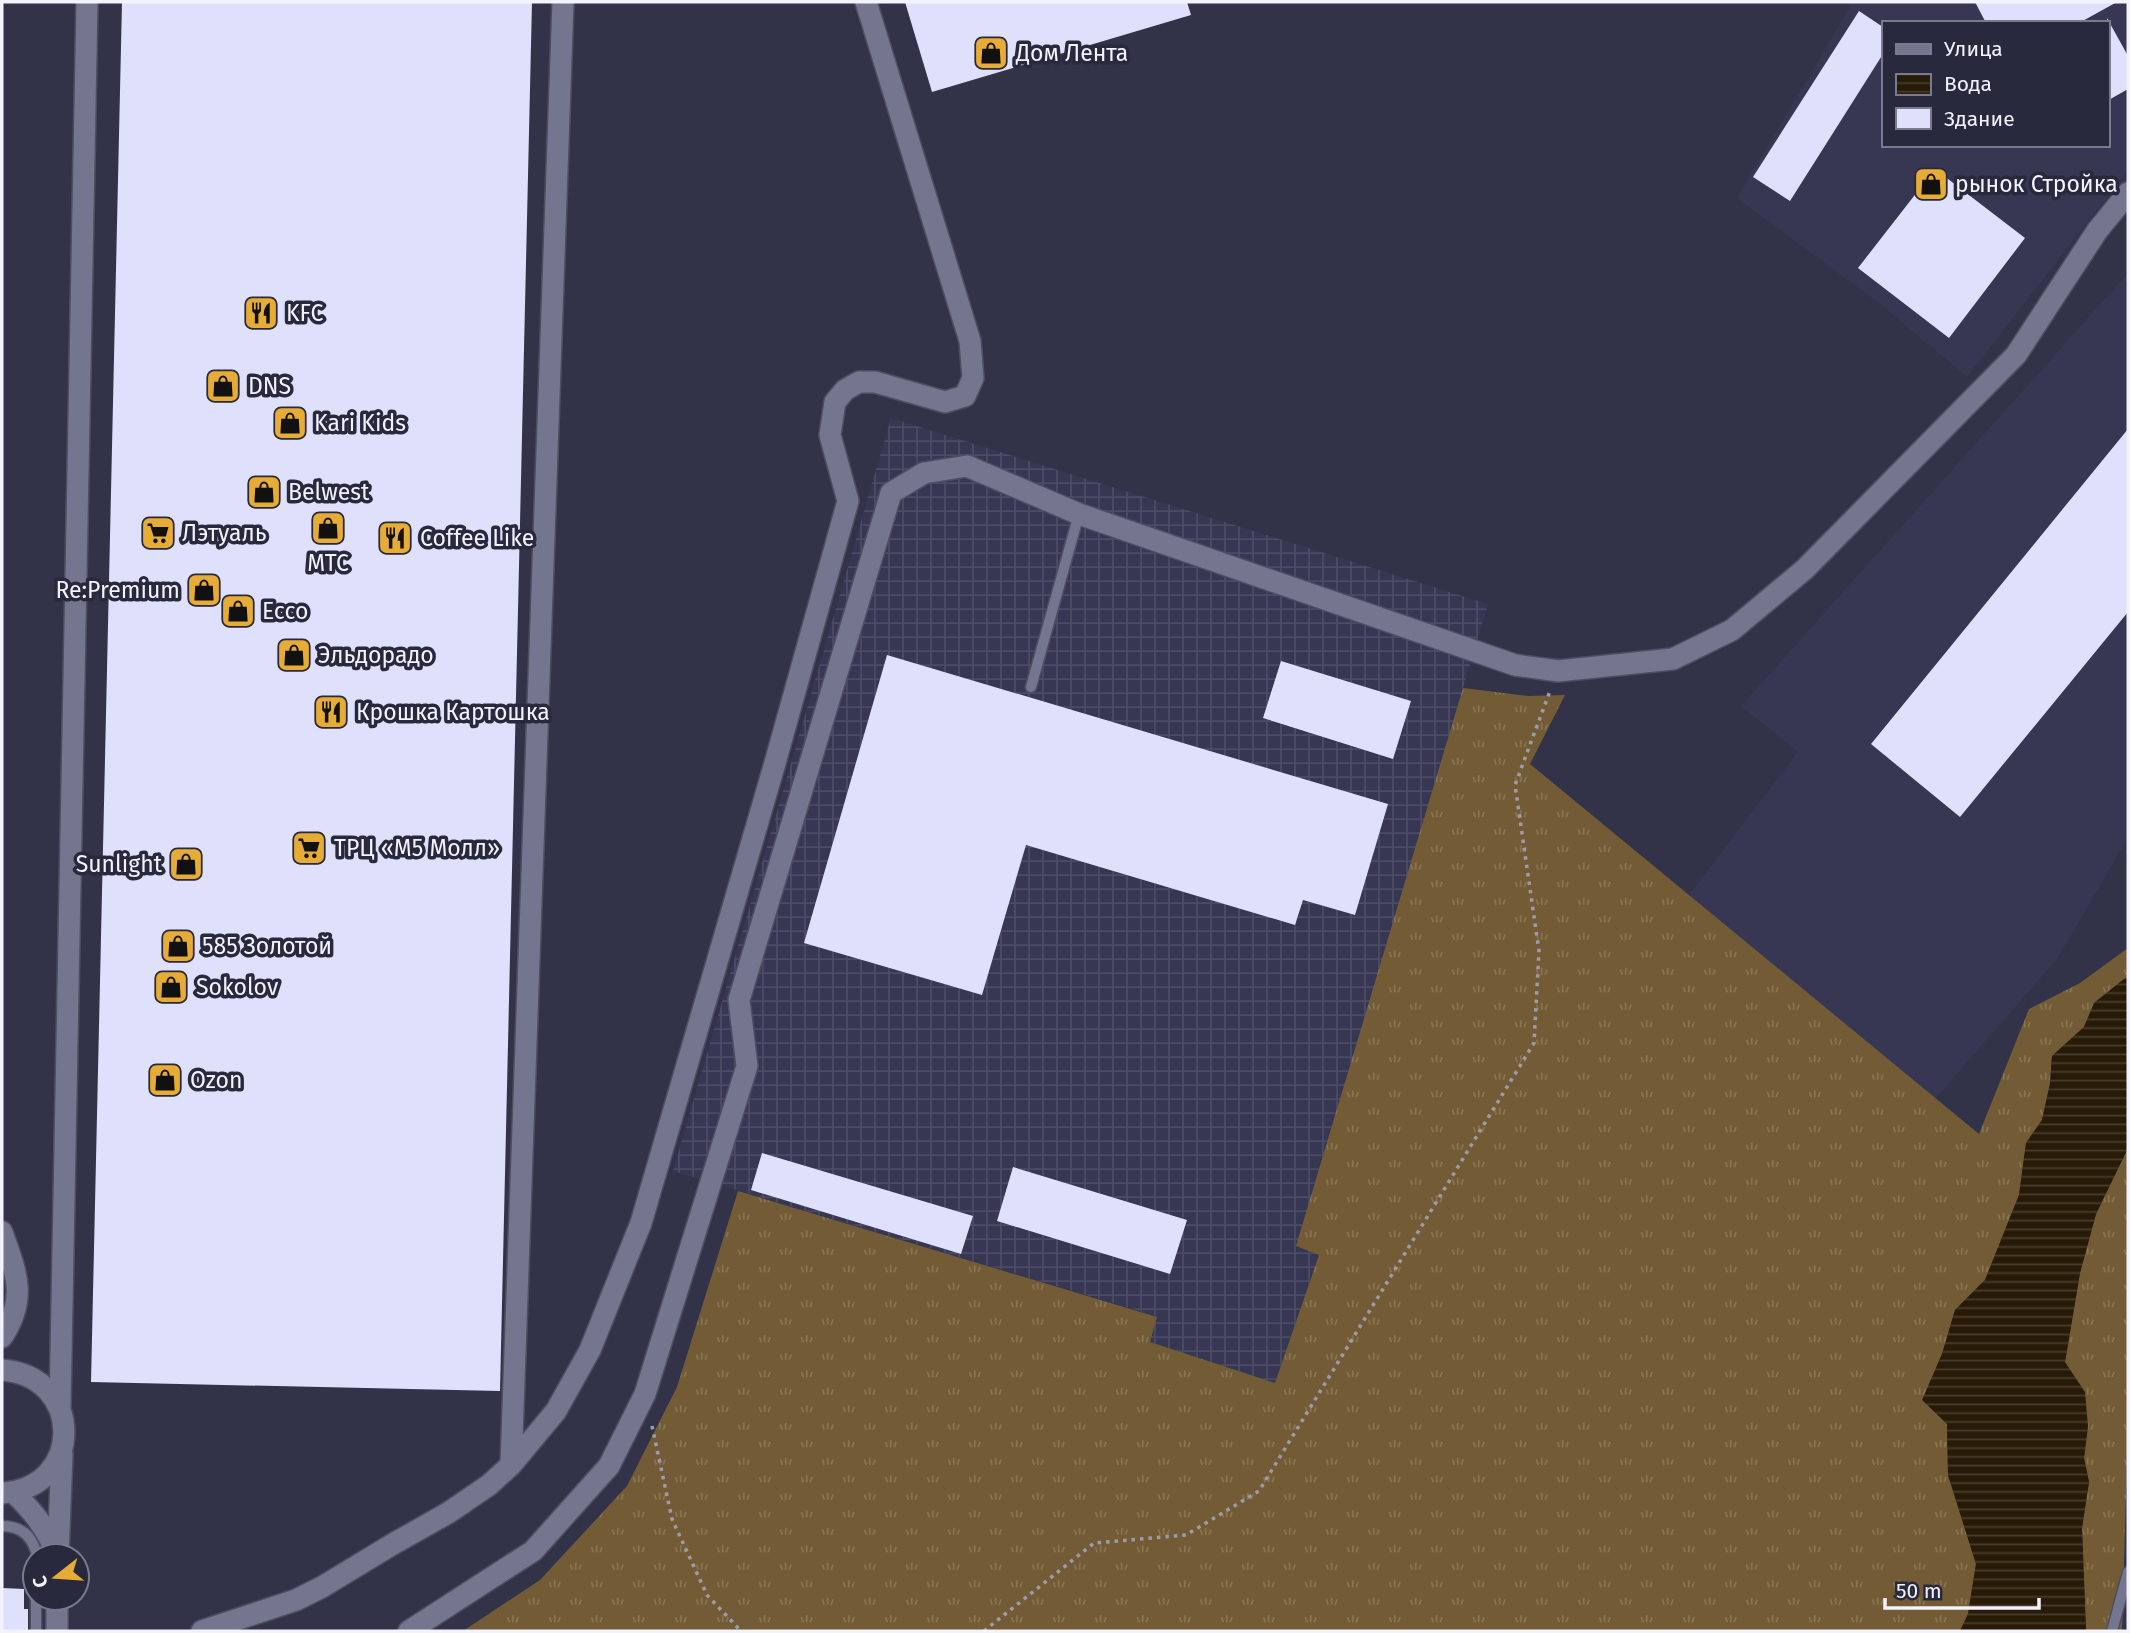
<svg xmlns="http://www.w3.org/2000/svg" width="2130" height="1633" font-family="'Fira Sans',sans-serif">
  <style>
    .built { fill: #373754; fill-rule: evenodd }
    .industrial { fill: url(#industrial-grid) }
    .grass { fill: url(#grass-tufts) }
    .water { fill: url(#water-rules) }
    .building { fill: #dee0fc }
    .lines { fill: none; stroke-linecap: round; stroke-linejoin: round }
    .lane-casing { stroke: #4e4e61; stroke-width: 13 }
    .street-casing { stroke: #4e4e61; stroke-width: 24 }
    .path { stroke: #9b9cad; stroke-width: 3.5; stroke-dasharray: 3.5 5; stroke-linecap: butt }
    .lane { stroke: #74758e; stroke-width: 10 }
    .street { stroke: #74758e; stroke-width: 21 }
    .labels { text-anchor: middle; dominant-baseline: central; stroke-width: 7; stroke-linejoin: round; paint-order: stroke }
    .poi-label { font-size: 23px; fill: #f2f3ff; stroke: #29293e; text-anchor: start }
  </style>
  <defs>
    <pattern id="industrial-grid" width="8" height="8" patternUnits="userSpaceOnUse" patternTransform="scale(1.75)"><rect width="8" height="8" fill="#373754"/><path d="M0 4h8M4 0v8" fill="none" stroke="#4b4b65"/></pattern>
    <pattern id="grass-tufts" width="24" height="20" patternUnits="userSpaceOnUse" patternTransform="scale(1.75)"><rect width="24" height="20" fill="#735c35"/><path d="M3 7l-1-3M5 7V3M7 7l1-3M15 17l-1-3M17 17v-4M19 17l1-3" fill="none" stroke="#877453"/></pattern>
    <pattern id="water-rules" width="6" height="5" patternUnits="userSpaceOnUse" patternTransform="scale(1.75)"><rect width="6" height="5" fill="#271b07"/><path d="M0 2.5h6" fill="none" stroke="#473d2c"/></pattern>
  </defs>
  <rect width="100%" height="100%" fill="#323349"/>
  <path class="built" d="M1844 2H2128V170L1967 377 1879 303 1737 198 1850 7ZM1883 23H2107V145H1883Z
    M2128 273V838L2057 959 1935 1099 1689 895 1798 752 1741 706Z"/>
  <path class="industrial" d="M891 418 1488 604 1297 1246 1319 1255 1275 1383 1149 1342 1156 1316 673 1171Z"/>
  <path class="grass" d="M1463 688 1528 696 1565 695 1530 764 1979 1134 2029 1009 2080 983 2128 948V978L2124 979 2094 1003 2084 1027 2052 1056 2050 1083 2042 1120 2026 1143 2019 1195 1985 1280 1955 1310 1942 1354 1923 1400 1947 1424 1948 1475 1976 1564 1968 1614 1960 1631H463L540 1580 627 1486 677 1387 738 1191 1157 1317 1150 1342 1275 1383 1319 1255 1296 1246Z
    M2128 1148V1425L2122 1631H2086L2082 1528 2089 1482 2084 1458 2088 1426 2065 1362 2080 1273 2096 1214Z"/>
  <path class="water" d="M2128 978V1148L2096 1214 2080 1273 2065 1362 2085 1392 2088 1426 2084 1458 2089 1482 2082 1528 2086 1631H1960L1968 1614 1976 1564 1948 1475 1947 1424 1922 1400 1942 1354 1955 1310 1985 1280 2019 1195 2026 1143 2042 1120 2050 1084 2052 1056 2084 1027 2094 1003 2124 979Z"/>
  <path class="building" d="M122 2H532L500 1391 91 1382Z
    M905 2H1187L1191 15 932 92Z
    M1975 2H2117L2079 23H1986Z
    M1859 11 1883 27V54L1790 201 1753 177Z
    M2107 18 2128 56V89L2107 101Z
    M1935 169 2025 238 1949 338 1858 268Z
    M2128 429V612L1960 817 1871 744Z
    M887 655 1388 804 1355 915 1303 900 1295 925 1026 845 982 995 804 943Z
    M1281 661 1411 701 1393 759 1263 718Z
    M762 1153 973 1216 961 1254 751 1190Z
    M1013 1167 1187 1220 1170 1274 997 1221Z
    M2 1588 24 1589V1609H28V1631H2Z"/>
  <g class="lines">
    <g class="lane-casing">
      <path id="lane" d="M1031 687 1079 514
        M2 1526C22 1526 33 1537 37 1556
        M36 1631V1598
        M2112 1631 2128 1572"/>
    </g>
    <g class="street-casing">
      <path id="street" d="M2 1232C16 1272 28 1298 2 1337
        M2 1370C84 1376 85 1488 2 1493
        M60 1407 87 2
        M511 1465 563 2
        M14 1493C33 1511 45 1527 56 1551
        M58 1556 62 1454
        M57 1631V1598
        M202 1631 296 1600 322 1587 393 1544 448 1513 489 1485 511 1465 556 1411 590 1350 641 1223 775 763 848 501 830 435 835 402 845 390 859 382H875L945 402 965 396 973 378 970 341 866 2
        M409 1631 533 1551 609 1466 645 1394 747 1066 739 1000 891 493 924 473 967 466 1079 514 1515 665 1558 671 1673 659 1732 630 1805 569 2016 355 2097 231 2128 193"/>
    </g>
    <path class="path" d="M652 1426 672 1519 707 1595 741 1631
      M984 1631 1094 1543 1186 1535 1259 1491 1534 1043 1539 951 1515 785 1550 691"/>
    <use href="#lane" class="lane"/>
    <use href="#street" class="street"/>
  </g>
  <defs>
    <g id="shop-square" transform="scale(1.75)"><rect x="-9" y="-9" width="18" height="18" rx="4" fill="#e7ac36" stroke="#29293e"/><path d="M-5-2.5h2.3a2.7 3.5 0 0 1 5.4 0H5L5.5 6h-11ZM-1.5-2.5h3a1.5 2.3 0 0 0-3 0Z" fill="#111"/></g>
    <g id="restaurant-square" transform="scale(1.75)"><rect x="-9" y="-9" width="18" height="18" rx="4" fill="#e7ac36" stroke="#29293e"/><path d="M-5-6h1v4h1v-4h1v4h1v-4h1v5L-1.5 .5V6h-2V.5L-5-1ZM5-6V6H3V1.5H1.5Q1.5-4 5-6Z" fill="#111"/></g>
    <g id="supermarket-square" transform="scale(1.75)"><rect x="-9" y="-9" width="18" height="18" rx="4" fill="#e7ac36" stroke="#29293e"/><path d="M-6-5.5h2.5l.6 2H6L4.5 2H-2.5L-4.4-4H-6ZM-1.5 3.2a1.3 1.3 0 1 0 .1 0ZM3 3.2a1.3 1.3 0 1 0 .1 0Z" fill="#111"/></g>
  </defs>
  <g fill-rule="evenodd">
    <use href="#shop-square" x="991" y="53"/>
    <use href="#shop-square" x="1931" y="184"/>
    <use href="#restaurant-square" x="261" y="313"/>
    <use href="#shop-square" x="223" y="386"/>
    <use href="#shop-square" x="290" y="423"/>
    <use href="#shop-square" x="264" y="492"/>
    <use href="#shop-square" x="328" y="528"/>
    <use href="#supermarket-square" x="158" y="533"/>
    <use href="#restaurant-square" x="395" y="538"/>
    <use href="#shop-square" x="204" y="590"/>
    <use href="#shop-square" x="238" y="611"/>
    <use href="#shop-square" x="294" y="655"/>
    <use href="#restaurant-square" x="331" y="712"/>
    <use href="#supermarket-square" x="309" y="848"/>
    <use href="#shop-square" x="186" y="864"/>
    <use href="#shop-square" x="178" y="946"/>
    <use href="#shop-square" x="171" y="987"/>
    <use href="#shop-square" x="165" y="1080"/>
  </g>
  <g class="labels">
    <g class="poi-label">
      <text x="1016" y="53">Дом Лента</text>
      <text x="1955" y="184">рынок Стройка</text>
      <text x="286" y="313">KFC</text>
      <text x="248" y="386">DNS</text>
      <text x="314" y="423">Kari Kids</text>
      <text x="288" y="492">Belwest</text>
      <text x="182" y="533">Лэтуаль</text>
      <text x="420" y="538">Coffee Like</text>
      <text x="328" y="563" text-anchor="middle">МТС</text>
      <text x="180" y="590" text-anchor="end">Re:Premium</text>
      <text x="262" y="611">Ecco</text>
      <text x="318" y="655">Эльдорадо</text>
      <text x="356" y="712">Крошка Картошка</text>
      <text x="334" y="848">ТРЦ «М5 Молл»</text>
      <text x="162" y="864" text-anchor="end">Sunlight</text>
      <text x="202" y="946">585 Золотой</text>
      <text x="196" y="987">Sokolov</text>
      <text x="190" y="1080">Ozon</text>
    </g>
  </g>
  <rect width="2130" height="1633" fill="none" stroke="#f2f3ff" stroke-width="7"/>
  <rect x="1882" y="21" width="228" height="126" fill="#29293e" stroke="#797a8b" stroke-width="2"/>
  <rect x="1896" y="44" width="35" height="10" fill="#74758e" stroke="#797a8b" stroke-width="2"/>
  <text x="1944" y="56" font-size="21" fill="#f2f3ff">Улица</text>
  <rect x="1896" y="74" width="35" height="21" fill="url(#water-rules)" stroke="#797a8b" stroke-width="2"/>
  <text x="1944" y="91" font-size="21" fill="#f2f3ff">Вода</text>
  <rect x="1896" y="108" width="35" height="21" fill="#dee0fc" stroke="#797a8b" stroke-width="2"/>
  <text x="1944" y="126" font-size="21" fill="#f2f3ff">Здание</text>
  <g transform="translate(56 1577) rotate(253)"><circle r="33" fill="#29293e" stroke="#797a8b" stroke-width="2"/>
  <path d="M0-5L12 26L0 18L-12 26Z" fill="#e7ac36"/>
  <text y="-10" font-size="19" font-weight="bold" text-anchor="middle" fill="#f2f3ff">С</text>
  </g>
  <path d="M1885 1598v10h154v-10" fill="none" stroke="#f2f3ff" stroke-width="3.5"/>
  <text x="1896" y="1598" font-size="21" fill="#f2f3ff" stroke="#29293e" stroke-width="5" paint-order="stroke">50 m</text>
</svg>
